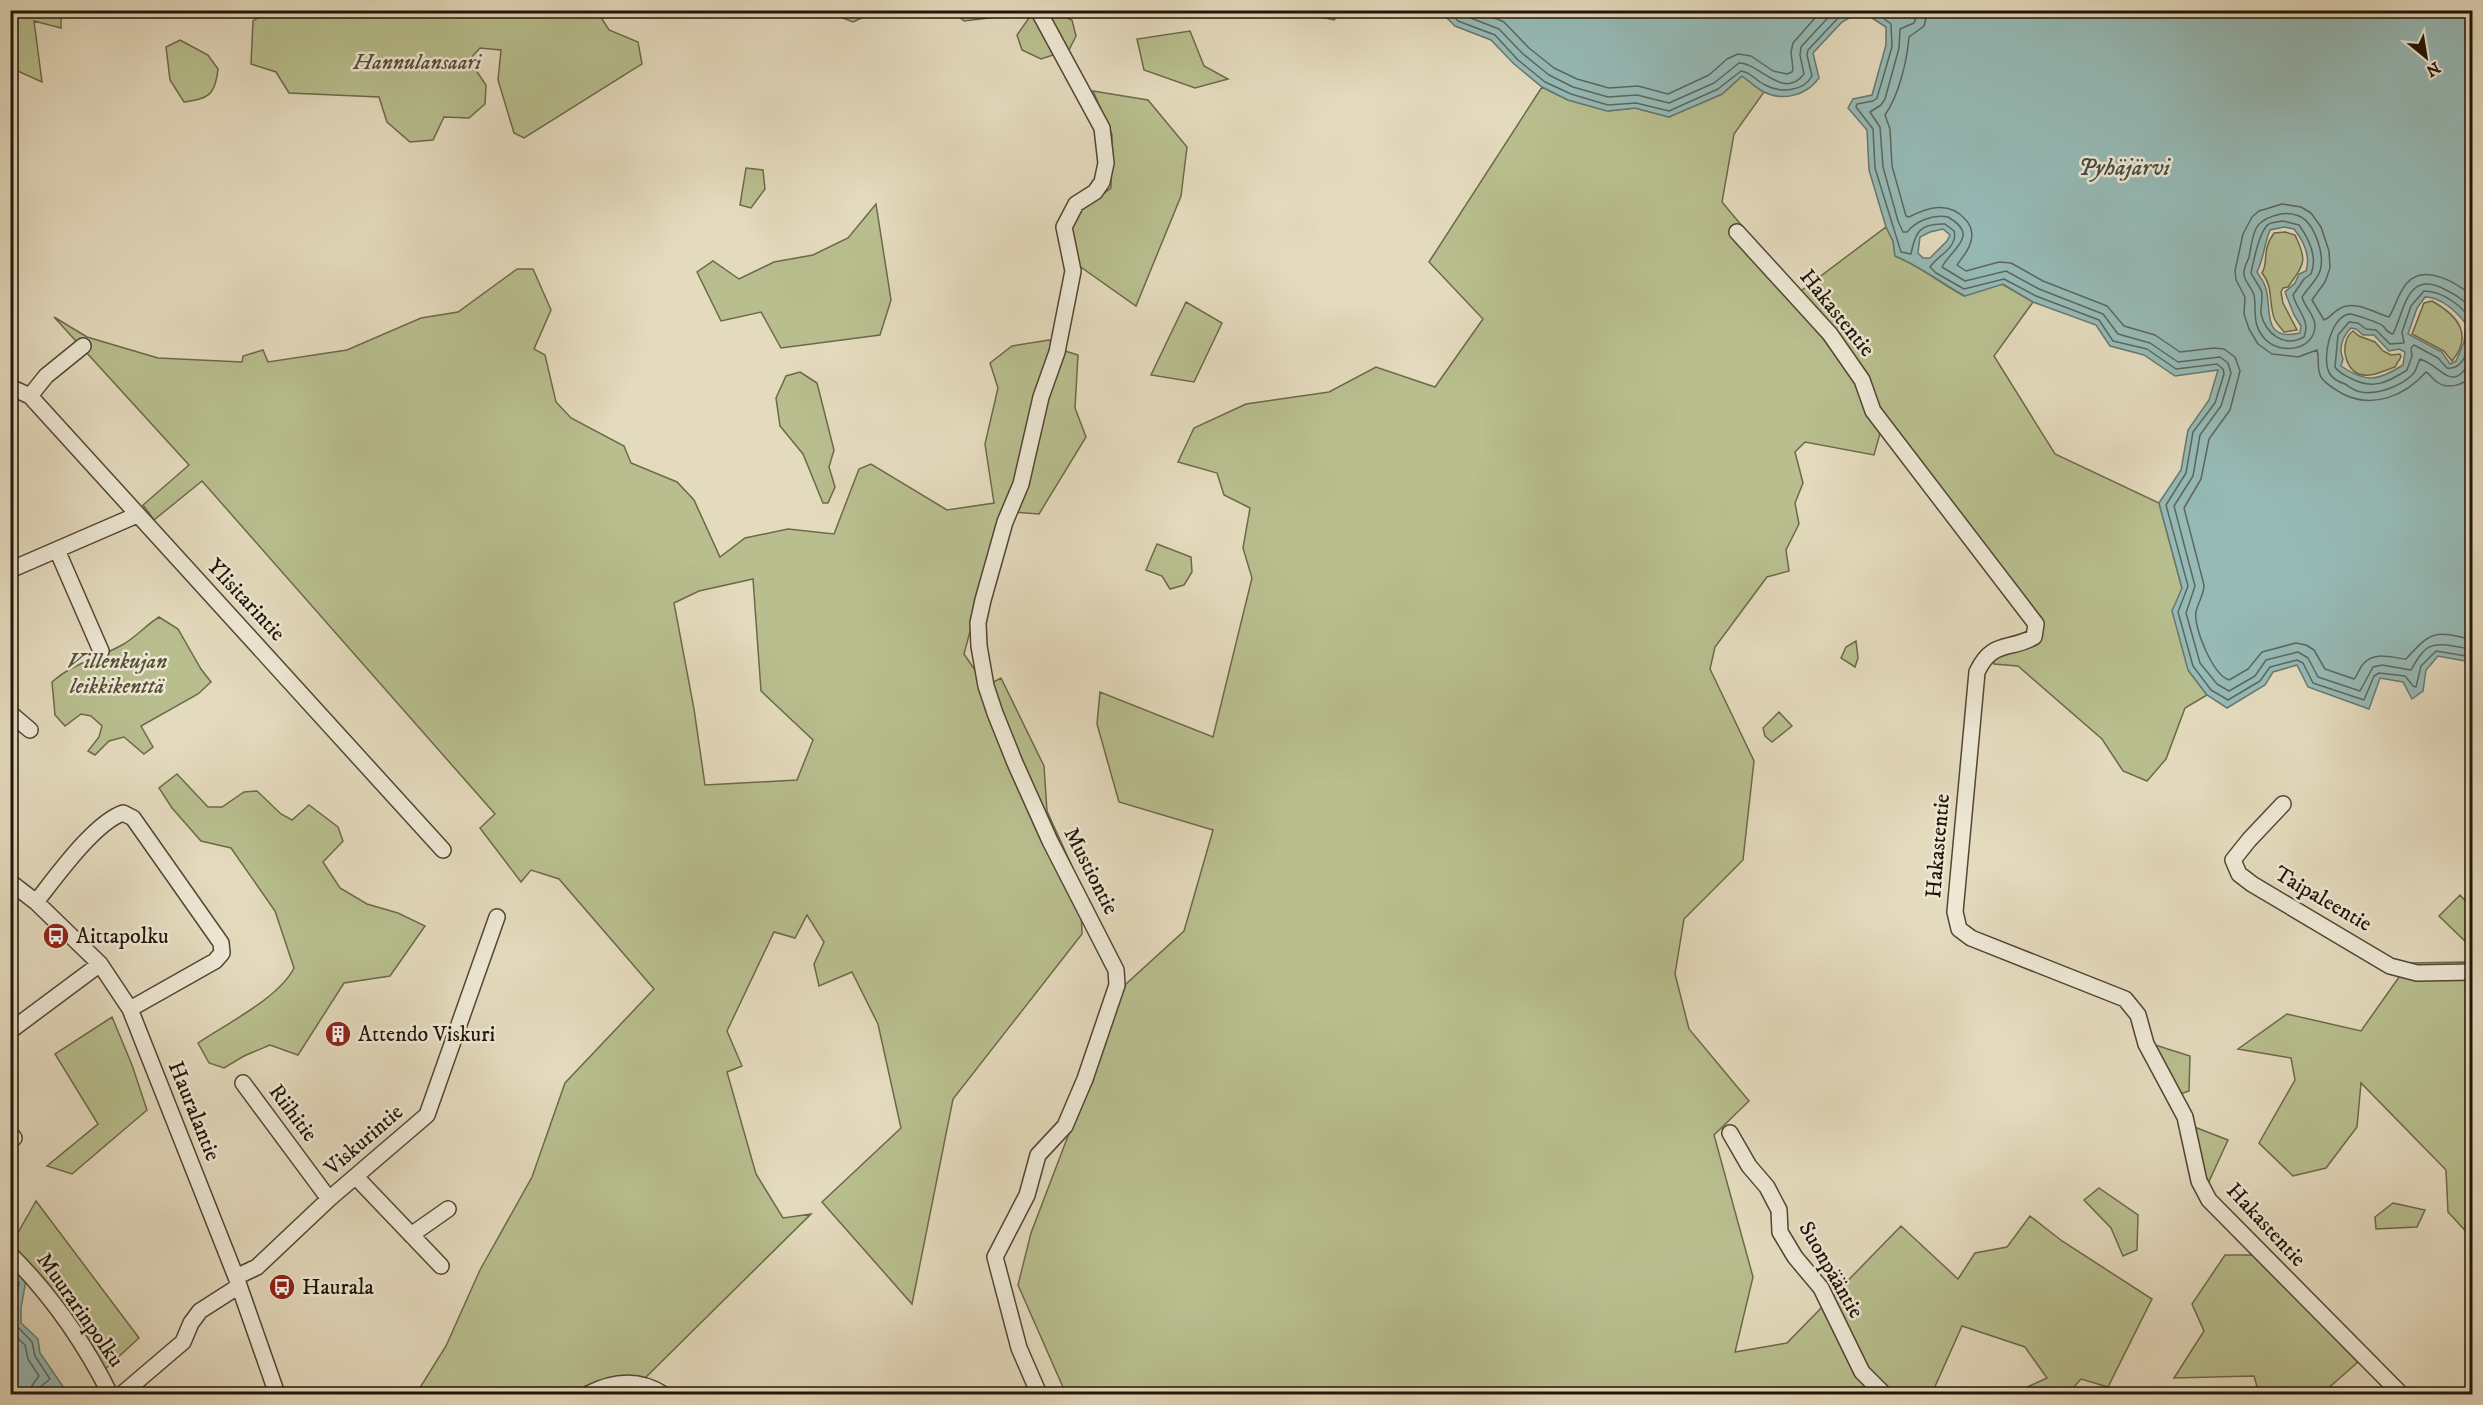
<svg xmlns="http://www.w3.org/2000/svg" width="2483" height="1405" font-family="'IM FELL DW Pica',serif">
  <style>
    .green { fill: #b8be8e; stroke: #6c694a; stroke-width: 1.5; fill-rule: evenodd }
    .water { fill: #96bab6; stroke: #677870; stroke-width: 1.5; fill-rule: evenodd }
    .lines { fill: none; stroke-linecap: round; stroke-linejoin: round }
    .shore { stroke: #5c675e; stroke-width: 1.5 }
    .minor-casing { stroke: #524634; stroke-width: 18 }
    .minor { stroke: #ede7d4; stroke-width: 15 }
    .labels { text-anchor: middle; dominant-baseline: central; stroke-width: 5; stroke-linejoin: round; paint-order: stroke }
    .park-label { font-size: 22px; font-style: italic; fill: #565036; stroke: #ede7d4 }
    .street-label { font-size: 22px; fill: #211407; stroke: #ede7d4 }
    .poi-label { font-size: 22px; fill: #211407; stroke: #ede7d4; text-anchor: start }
    .water-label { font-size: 24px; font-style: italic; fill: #4a4e44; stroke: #ede7d4 }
  </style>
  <rect width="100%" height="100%" fill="#e4dabd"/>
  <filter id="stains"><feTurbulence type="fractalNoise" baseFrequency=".00333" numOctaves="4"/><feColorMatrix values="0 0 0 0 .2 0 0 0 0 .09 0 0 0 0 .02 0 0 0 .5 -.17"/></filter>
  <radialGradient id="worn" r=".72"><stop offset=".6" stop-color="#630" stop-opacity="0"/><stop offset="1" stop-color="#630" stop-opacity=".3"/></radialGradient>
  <path class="green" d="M11 10 61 11V28L34 21 42 82 11 68Z
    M597 11 609 30 638 42 642 64 524 138 514 133 498 80 501 50 480 48 469 60 486 85 485 104 469 118 444 117 433 140 410 142 387 122 379 97 289 93 276 72 251 64 253 21 262 15 260 11Z
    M825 11H877L853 22Z
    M952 11H1001L997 17 964 21Z
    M1294 11 1343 10V11L1334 20Z
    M1056 13 1072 20 1076 36 1069 50 1041 59 1022 50 1017 35 1031 15Z
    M1190 31 1204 66 1228 79 1195 88 1144 70 1137 39Z
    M180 40 208 55 218 69C215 96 209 98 184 102L170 80 166 47Z
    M1742 76 1764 92 1734 134 1722 202 1798 293 1886 227 1893 241 1895 256C1920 266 1940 283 1964 296L2002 284 2033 302 1994 356 2055 454 2159 503 2182 588 2188 670 2207 695 2185 708 2166 759 2147 781 2123 771 2102 739 2018 666 1994 664V656L2039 638 1884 419 1874 455 1805 442 1795 452 1803 483 1795 503 1799 524 1786 550 1789 571 1767 577 1715 647 1710 669 1754 761 1743 860 1684 919 1675 974 1689 1029 1749 1101 1714 1135 1753 1277 1735 1352 1787 1343 1901 1226 1958 1279 1975 1253 2007 1247 2030 1216 2062 1241 2152 1299 2108 1387 2081 1379 2070 1391V1394H2015L2014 1393 2047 1378 2025 1347 1962 1326 1933 1391 1935 1394H1066L1018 1285 1031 1233 1126 984 1184 931 1213 830 1119 802 1097 724 1100 692 1213 737 1252 578 1243 548 1250 508 1224 495 1217 473 1178 462 1194 428 1246 404 1329 392 1376 367 1435 387 1483 319 1429 262 1542 87 1568 100 1609 111 1635 108 1669 117 1722 94Z
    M1093 91 1148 100 1187 147 1181 196 1136 306 1078 265 1072 232 1073 216 1111 188 1112 135Z
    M746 168 763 170 765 189 751 208 740 205Z
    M876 204 891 300 880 335 781 348 761 312 721 321 697 272 713 261 739 279 774 262 813 255 848 238Z
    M2285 232 2295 235C2308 262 2304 264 2288 287L2283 288 2281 292 2283 303 2297 330 2284 332C2281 328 2277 324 2275 320 2268 305 2274 287 2262 273 2269 262 2261 251 2274 233Z
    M517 269H533L551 310 534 349 545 355 556 402 571 418 624 446 631 463 677 482 694 500 720 557 745 538 788 529 834 534 859 469 871 464 947 510 994 503 985 444 998 388 990 363 1012 346 1049 340 1062 350 1078 355 1075 408 1086 437 1039 514 1002 511 964 654 986 686 1001 678 1044 766 1047 811 1080 884 1082 934 953 1099 912 1304 822 1202 901 1128 878 1024 852 972 819 986 814 964 824 942 807 915 795 938 774 932 727 1031 742 1066 727 1072 756 1174 783 1218 811 1214 645 1378 607 1381 580 1394H416L446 1346 480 1270 532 1177 565 1083 654 989 559 879 531 870 521 882 480 828 495 814 202 481 154 520 143 505 189 465 54 317 87 337 158 358 242 362 243 356 263 350 268 362 347 350 421 318 458 312ZM753 579 761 691 813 740 797 780 705 785 694 709 674 603 699 591Z
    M2432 301C2457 315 2474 334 2452 361L2444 351 2412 334 2424 303Z
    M1186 302 1222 323 1194 382 1151 375Z
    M2353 331 2359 336 2375 342 2383 351 2391 355 2400 354 2401 357 2395 367C2384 371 2370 378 2359 374 2343 368 2340 340 2353 331Z
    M800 372 817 383 834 450 829 467 835 487 828 503H823L803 454 780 426 776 398 786 376Z
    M1157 544 1191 557 1192 572 1184 585 1170 589 1162 576 1146 570Z
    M159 617 178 629 201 669 211 682 198 694 141 726 153 747 144 754 124 737 109 741 95 755 88 751 99 737 102 726 91 716 81 714 65 726 55 715 52 682C73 663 97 659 122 645 134 639 146 625 159 617Z
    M1856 641 1858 658 1855 667 1841 658 1846 647Z
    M1779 712 1792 726 1772 742 1765 736 1763 728Z
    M177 774 208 807H222L244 792 257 791 281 814 292 820 309 805 338 827 343 841 323 862 340 888 367 904 398 913 425 926 390 976 344 983 298 1055 270 1045 244 1056 224 1068 209 1063 198 1043C226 1024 279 998 294 968L275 911 231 848 201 841 172 808 159 788Z
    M2460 895 2472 908V948L2439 916Z
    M2467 962 2472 968V1238L2448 1212 2446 1170 2361 1083 2357 1127 2326 1168 2293 1176 2259 1143 2295 1080 2291 1058 2238 1049 2287 1014 2361 1031 2409 963Z
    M112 1017 132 1065 147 1110 72 1174 47 1166 98 1124 55 1054Z
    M2152 1044 2190 1056 2189 1091 2172 1097Z
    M2184 1123 2228 1140 2206 1188Z
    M2099 1188 2138 1215 2137 1250 2123 1256 2111 1228 2084 1200Z
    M36 1201 139 1338 103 1371 40 1275 11 1245Z
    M2393 1203 2425 1210 2417 1227 2376 1229 2375 1217Z
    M2225 1255H2254L2358 1362 2325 1391 2326 1394H2259L2254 1376 2174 1378 2204 1331 2192 1304Z"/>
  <path class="water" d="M1887 10 1904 14 1909 10 2472 11V668L2465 661 2438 656 2426 670 2423 691 2412 699 2403 682 2380 678 2369 709 2308 687 2297 665 2273 672 2265 685 2227 708 2207 695 2188 670 2172 611 2182 588 2159 503 2181 470 2188 430 2209 400 2218 370 2175 376 2144 355 2110 346 2096 325 2033 302 2003 284 1965 296C1941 283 1920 266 1895 256L1893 241 1886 227 1869 170 1867 130 1848 108 1853 99 1872 95 1886 45V27L1861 11 1842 22 1813 53 1819 78C1806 96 1782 102 1762 91 1755 87 1749 81 1742 76L1722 94 1669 117 1635 108 1607 111 1568 100 1542 87 1514 64 1491 40 1455 26 1440 11ZM2284 227 2294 229C2303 240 2311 256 2306 271L2299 274 2295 283 2285 292 2294 315 2301 326 2300 333C2261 342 2272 309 2266 289 2265 283 2260 277 2257 272 2264 258 2264 244 2270 230ZM1943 229 1950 235 1947 241 1930 258H1923L1918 253 1920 237 1930 232ZM2425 297C2441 297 2457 312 2466 324L2464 342 2456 361 2450 364 2442 352 2408 334 2417 308ZM2351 328 2356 329 2363 335H2374L2389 351 2399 349 2405 352 2403 365C2378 381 2366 383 2341 366L2343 359C2338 348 2343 336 2351 328Z
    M10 1265 26 1280 21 1308V1323L38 1339 40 1353 68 1394H57L48 1388 42 1394H11Z"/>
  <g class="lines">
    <path class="shore" d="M1448 10 1458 21 1495 35 1518 60 1545 82 1571 94 1608 105 1636 103 1669 111 1718 89 1741 71C1751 72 1756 81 1765 85 1780 93 1803 92 1812 76L1807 55 1808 50 1838 18 1850 10
      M1458 10 1463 15 1499 29 1523 54 1549 75 1573 87 1608 97 1637 95 1669 103 1714 83 1739 63C1760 63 1783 101 1804 74L1800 55 1801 47 1835 10
      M1476 10 1504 22 1529 48 1554 68 1577 79 1609 88 1638 86 1668 94 1709 75 1727 59 1738 54 1751 56 1773 71 1787 74 1792 72 1793 69 1791 52 1793 43 1822 10
      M1872 10 1891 24 1892 47 1877 98 1873 101 1857 104 1856 107 1873 129 1875 168 1901 252 1911 254C1915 232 1920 223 1945 224L1954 231C1959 247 1937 256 1930 267L1936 273 1964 289 2004 279 2036 296 2099 320 2113 341 2147 349 2176 369 2217 364 2223 369 2224 374 2215 403 2193 432 2186 473 2166 505 2188 586 2178 612 2193 666 2211 690 2228 700 2260 681 2270 667 2297 660 2303 663 2313 683 2364 700 2374 676 2379 673 2405 676 2413 686 2416 687 2421 666 2436 651 2466 656 2472 660
      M1919 10 1914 23 1900 29 1899 48 1885 99 1881 105 1870 112 1880 127 1883 167 1898 221 1903 232H1907C1916 221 1933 214 1948 217 1981 236 1951 249 1942 267L1965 281 2006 271 2039 289 2103 314 2118 334 2150 343 2178 362 2220 357 2228 363 2231 373 2221 406 2200 435 2193 476 2174 506 2195 586 2186 613 2200 663 2217 684 2229 691 2255 676 2266 660 2298 652 2308 658 2318 677 2360 691 2373 667 2382 665 2411 670C2423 649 2428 641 2453 646 2460 647 2466 648 2472 650
      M1928 10 1924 26 1909 37C1907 61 1899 95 1885 115L1890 129 1892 166 1906 216 1909 217C1928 207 1949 201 1965 219 1971 225 1973 233 1971 241 1969 251 1962 257 1957 265L1966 271 1999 262 2011 263 2043 281 2107 306 2124 326 2155 335 2180 352 2214 348 2224 349 2235 357 2240 371 2230 410 2209 439 2201 479 2184 508 2204 585C2204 595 2198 602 2196 612 2193 627 2213 675 2229 680L2248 669 2262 652 2296 643 2306 645 2314 650 2325 669 2354 679C2358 675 2359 668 2364 663 2375 651 2392 658 2406 659 2431 631 2435 630 2472 640
      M2281 214C2286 213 2294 214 2299 216 2315 223 2325 255 2320 271 2317 280 2307 289 2302 297 2305 308 2315 315 2315 326 2314 351 2280 355 2265 339 2251 324 2257 310 2254 295 2252 288 2245 282 2244 275 2243 268 2247 263 2249 257 2254 232 2252 220 2281 214Z
      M2283 221 2299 225C2309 239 2318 257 2311 274L2304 279 2293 295C2297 311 2311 320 2304 337 2284 348 2266 334 2261 314 2260 306 2264 298 2261 290 2258 284 2254 279 2251 273 2253 263 2260 229 2269 224 2272 222 2278 222 2283 221Z
      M2472 296C2457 283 2425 263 2407 283 2398 293 2396 306 2389 317 2374 313 2355 299 2339 309 2333 312 2330 318 2324 320L2312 300 2325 282 2330 268 2329 251 2321 227 2311 213 2301 207 2282 204 2259 211 2252 217 2243 234 2235 271 2236 280 2245 297 2244 314 2249 329 2258 344 2272 354 2298 357 2317 350C2320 359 2316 368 2321 377 2326 385 2335 389 2343 394 2373 409 2405 396 2426 372 2430 374 2432 379 2437 382 2448 390 2463 385 2472 376
      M2472 310C2465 300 2457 296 2446 290 2407 268 2405 310 2393 334 2387 333 2387 330 2383 326 2380 323 2354 314 2349 314 2330 317 2321 361 2330 374 2333 379 2339 382 2345 384 2350 387 2355 391 2361 392 2377 395 2401 386 2412 375 2417 371 2417 364 2420 359 2443 366 2453 397 2472 357
      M2472 329C2471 309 2442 291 2424 291L2411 306 2402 332 2404 343 2390 344 2376 330 2366 329 2358 323 2349 322 2338 335 2335 367C2339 373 2344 375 2350 378 2372 390 2387 383 2407 370L2412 356 2411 348 2414 345 2438 358 2447 368C2464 371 2469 347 2472 334
      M10 1273 19 1283 15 1307 16 1325 32 1342 35 1356 50 1379 39 1388 37 1394
      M10 1331 25 1345 28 1359 39 1376 31 1387 29 1394"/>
    <g class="minor-casing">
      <path id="minor" d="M1038 10 1102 128 1106 163 1102 182 1095 192 1076 204 1064 227 1073 271 1057 352 1041 397 1021 484 1005 522 983 600 978 623 979 646 986 686 995 713 1015 763 1050 841 1116 970 1117 985 1085 1079 1065 1126 1038 1155 1027 1195 995 1257 1019 1348 1039 1394
        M1737 232 1830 334 1862 380 1873 411 2036 624 2034 637C2008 651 1992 640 1977 672L1955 912 1959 929 1971 938 2125 999 2138 1015 2146 1044 2185 1117 2199 1181 2209 1200 2401 1394
        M10 387 30 396 443 850
        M30 396 46 376 83 346
        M57 550 101 651
        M10 570 137 515
        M10 713 30 730
        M2283 804 2249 840 2233 860 2239 874 2252 884 2390 966 2417 973 2472 972
        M10 882 36 902 100 964 130 1009 236 1277 277 1394
        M36 902C56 877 94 823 123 813L133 818 221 943 222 953 215 961 130 1009
        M10 1031 100 964
        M243 1083 329 1199
        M10 1133 14 1138
        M1730 1133 1749 1166 1767 1187 1779 1210 1780 1232 1795 1257 1821 1288 1862 1372 1884 1394
        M356 1177 441 1266
        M411 1235 448 1209
        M10 1254C50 1294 85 1344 110 1394
        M236 1277 257 1267 329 1199 427 1115 497 917
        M122 1394 183 1342 191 1323 200 1311 239 1286
        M588 1394C613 1381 638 1378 663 1394"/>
    </g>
    <use href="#minor" class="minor"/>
  </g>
  <defs>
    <g id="bus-disc" transform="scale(1.35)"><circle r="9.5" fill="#8f2418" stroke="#ede7d4"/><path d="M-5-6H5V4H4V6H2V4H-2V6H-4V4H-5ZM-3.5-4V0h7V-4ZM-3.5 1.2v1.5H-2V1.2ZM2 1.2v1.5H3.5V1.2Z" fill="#fff"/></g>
    <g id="building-disc" transform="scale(1.35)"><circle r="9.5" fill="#8f2418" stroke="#ede7d4"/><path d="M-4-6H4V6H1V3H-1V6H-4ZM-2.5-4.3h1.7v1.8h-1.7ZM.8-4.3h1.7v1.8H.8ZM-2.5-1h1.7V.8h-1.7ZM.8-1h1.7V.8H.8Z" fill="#fff"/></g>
  </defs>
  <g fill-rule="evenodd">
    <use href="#bus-disc" x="56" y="936"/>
    <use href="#building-disc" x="338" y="1034"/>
    <use href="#bus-disc" x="282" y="1287"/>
  </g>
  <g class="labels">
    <g class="park-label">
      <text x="417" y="62">Hannulansaari</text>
      <text x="117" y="661">Villenkujan<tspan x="117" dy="25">leikkikenttä</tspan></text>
    </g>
    <g class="street-label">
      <text transform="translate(1837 313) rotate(51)">Hakastentie</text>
      <text transform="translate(246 600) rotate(47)">Ylisitarintie</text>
      <text transform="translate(1938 846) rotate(-85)">Hakastentie</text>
      <text transform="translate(1091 871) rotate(63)">Mustiontie</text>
      <text transform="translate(2323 899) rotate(30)">Taipaleentie</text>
      <text transform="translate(194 1111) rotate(68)">Hauralantie</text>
      <text transform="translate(293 1113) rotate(53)">Riihitie</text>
      <text transform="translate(364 1140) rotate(-41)">Viskurintie</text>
      <text transform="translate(2266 1225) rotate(47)">Hakastentie</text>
      <text transform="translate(1831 1270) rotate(60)">Suonpääntie</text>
      <text transform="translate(80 1310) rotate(55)">Muurarinpolku</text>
    </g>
    <g class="poi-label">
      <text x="76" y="936">Aittapolku</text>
      <text x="358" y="1034">Attendo Viskuri</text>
      <text x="302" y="1287">Haurala</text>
    </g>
    <g class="water-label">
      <text x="2124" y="168">Pyhäjärvi</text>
    </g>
  </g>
  <rect width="2483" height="1405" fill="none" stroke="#e4dabd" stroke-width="36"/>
  <rect x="12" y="12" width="2459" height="1381" fill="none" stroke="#211407" stroke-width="3"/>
  <rect x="18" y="18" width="2447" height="1369" fill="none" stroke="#211407" stroke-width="1.5"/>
  <g transform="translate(2426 57) rotate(150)" stroke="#ede7d4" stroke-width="4.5" paint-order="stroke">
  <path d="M0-4.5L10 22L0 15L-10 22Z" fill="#211407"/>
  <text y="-9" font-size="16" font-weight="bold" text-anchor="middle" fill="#211407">N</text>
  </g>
  <rect width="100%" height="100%" filter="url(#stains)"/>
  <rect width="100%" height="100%" fill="url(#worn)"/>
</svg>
